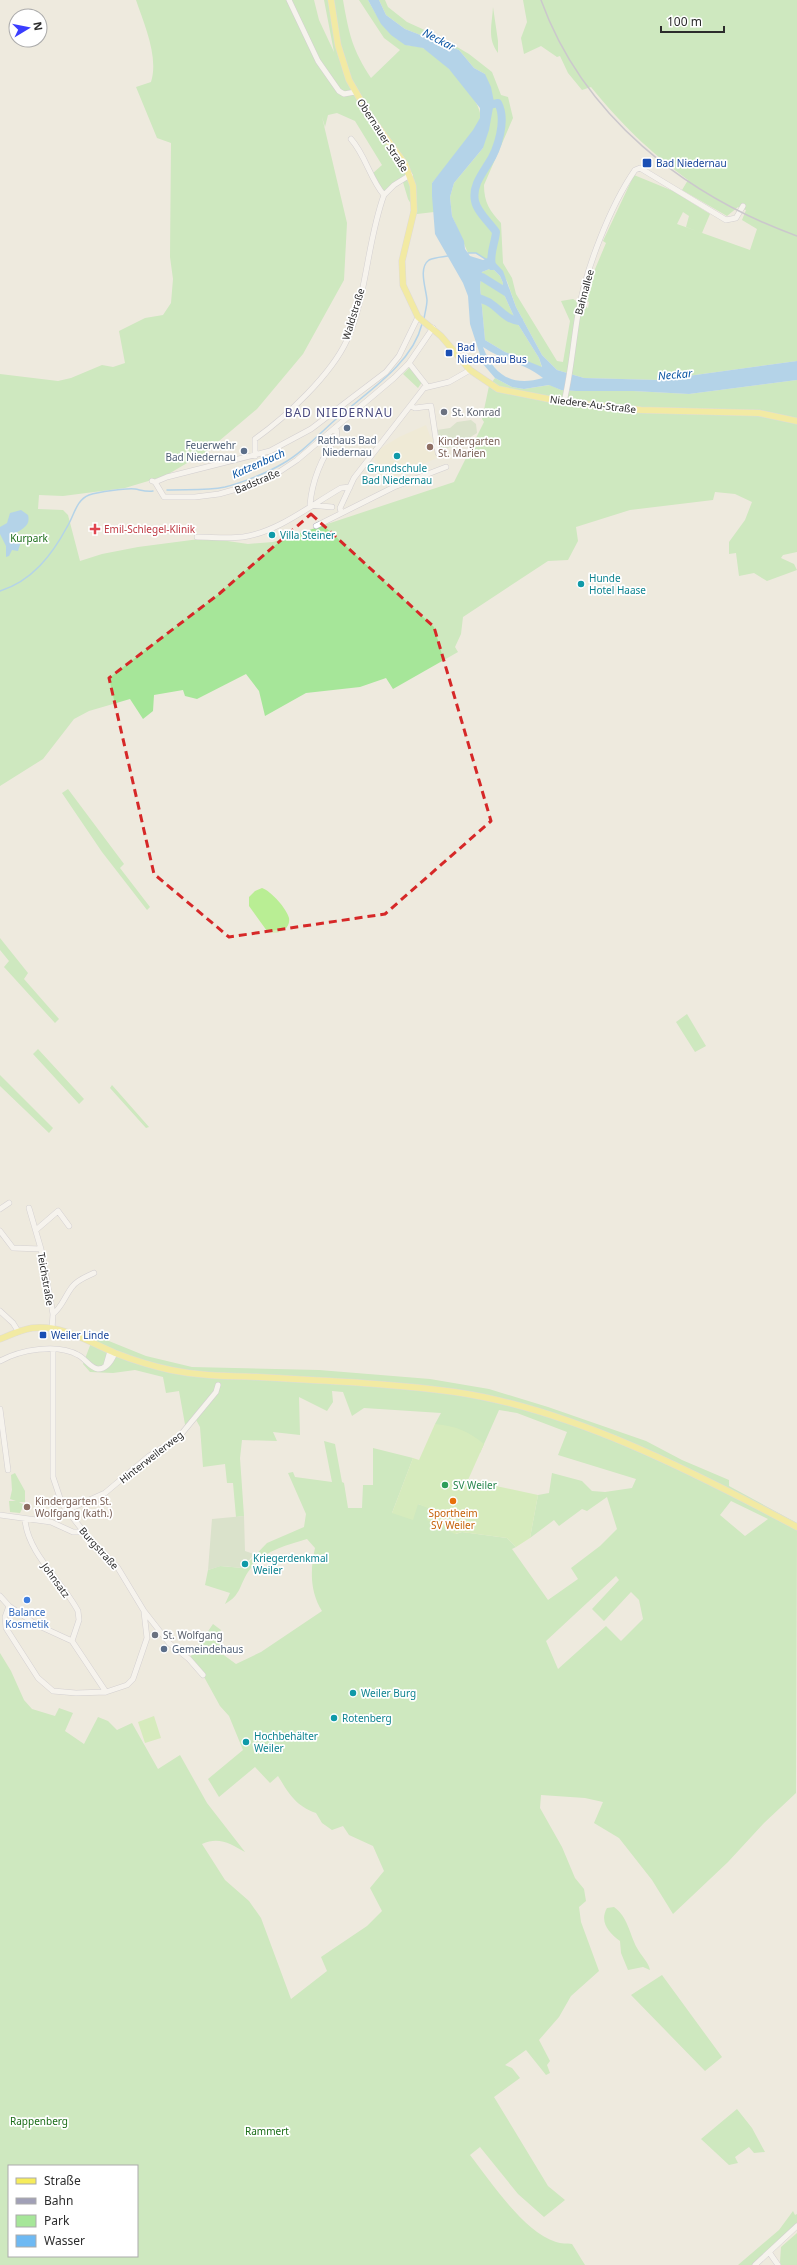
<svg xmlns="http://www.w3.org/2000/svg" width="797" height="2265" font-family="'Noto Sans',sans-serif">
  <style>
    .education { fill: #f0eacd }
    .green { fill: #a6e699; fill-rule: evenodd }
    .cemetery { fill: #c0d9b4 }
    .pitch { fill: #b9ee94 }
    .water { fill: #6eb9f3; fill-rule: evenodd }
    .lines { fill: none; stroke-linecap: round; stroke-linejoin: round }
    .stream { stroke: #6eb9f3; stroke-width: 1.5 }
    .river { stroke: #6eb9f3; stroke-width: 8 }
    .minor-casing { stroke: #b2b2c0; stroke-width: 6 }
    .major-casing { stroke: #ccc; stroke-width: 7 }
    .minor { stroke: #fff; stroke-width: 5 }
    .major { stroke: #f6ec5b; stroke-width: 6 }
    .rail { stroke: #a1a0b7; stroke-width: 1.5 }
    .marked { fill: none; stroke: #d62828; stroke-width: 3; stroke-dasharray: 8 5; stroke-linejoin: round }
    .transit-dot { fill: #1a4fb4; stroke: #fff; stroke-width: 1.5 }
    .worship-dot { fill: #6b7280; stroke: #fff; stroke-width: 1.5 }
    .service-dot { fill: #5c6f8a; stroke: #fff; stroke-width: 1.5 }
    .education-dot { fill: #8d6e63; stroke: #fff; stroke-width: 1.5 }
    .culture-dot { fill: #0f9aa8; stroke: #fff; stroke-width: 1.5 }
    .health-dot { fill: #e0444e; stroke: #fff; stroke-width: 1.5 }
    .leisure-dot { fill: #2e9e5b; stroke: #fff; stroke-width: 1.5 }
    .food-dot { fill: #e8710a; stroke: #fff; stroke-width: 1.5 }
    .shop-dot { fill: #3f7fe0; stroke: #fff; stroke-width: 1.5 }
    .labels { text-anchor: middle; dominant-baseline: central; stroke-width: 3.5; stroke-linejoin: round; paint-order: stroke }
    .street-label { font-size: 10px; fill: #2c2c2c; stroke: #fff }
    .transit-label { font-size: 10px; fill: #164399; stroke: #fff; text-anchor: start }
    .worship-label { font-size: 10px; fill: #5b616d; stroke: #fff; text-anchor: start }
    .service-label { font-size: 10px; fill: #4e5e75; stroke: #fff }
    .education-label { font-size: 10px; fill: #785e54; stroke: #fff; text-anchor: start }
    .culture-label { font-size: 10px; fill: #0d838f; stroke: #fff; text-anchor: start }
    .health-label { font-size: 10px; fill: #be3a42; stroke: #fff; text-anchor: start }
    .park-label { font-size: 10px; fill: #1b6d18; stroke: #fff }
    .leisure-label { font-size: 10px; fill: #27864d; stroke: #fff; text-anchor: start }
    .food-label { font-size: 10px; fill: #c56008; stroke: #fff }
    .shop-label { font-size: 10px; fill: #366cbe; stroke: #fff }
    .water-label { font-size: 11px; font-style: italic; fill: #0954a3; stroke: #fff }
    .quarter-label { font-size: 12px; letter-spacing: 1px; fill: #4a4b7f; stroke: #fff }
  </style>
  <rect width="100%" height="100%" fill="#eeeade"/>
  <path class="education" d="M426 425 430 436 435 440 437 458 389 479 380 477 375 469 378 464 374 458 381 448 399 437Z"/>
  <path class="green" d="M136 0H314L319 20 334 52 324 0H343C349 34 352 49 371 78L400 50 384 38 359 0H368C377 17 387 33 405 44 410 47 417 45 423 48 438 54 486 103 480 119 472 140 447 166 432 183L434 212 417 214 408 199 402 179 384 195 372 174 382 165 355 121 337 113 328 115 325 127 322 117 347 223 344 280 303 354 257 409 206 452 165 476 125 488 63 496 39 495 38 509 63 510 68 515 80 561 102 554 138 547 207 538 248 544 273 542 454 482 484 422 482 419 489 386 495 378 512 387 524 389 550 385 561 390 576 391H633L689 394 797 380V552L783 555 781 558 794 564 797 570 767 581 754 573 739 576 736 553 729 554V542L745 520 752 502 735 494 715 492 713 500 630 510 576 527 578 541 568 560 548 561 463 617 461 634 455 647 458 652 393 689 386 678 360 687 306 693 265 716 259 691 246 674 197 699 185 696 183 690 154 695 153 711 143 719 130 699 89 711 74 719 43 759 0 786V374L58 381 71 378 102 365 113 367 125 363 119 331 145 318 163 315 171 303 173 279 170 257 171 143 157 138 136 87 151 82C159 57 144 24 136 0Z
    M379 0H385L388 7 407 22 440 37 469 54 492 72 501 95 508 97 513 118 484 185C484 203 490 211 501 223L503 263 512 278 516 294 557 361 563 362 570 321 561 301 573 299 588 308 589 302 585 300 590 281 606 243 603 241 634 175 673 191 710 214 702 233 686 227 689 216 683 212 677 224 750 250 757 229 742 220 746 210 738 207 727 216 682 190 688 180C649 151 622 125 591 87L582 90 568 73 560 56 557 57 541 46 524 54 521 38 527 22 523 0H797V361L659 380 584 378 557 370 542 355 516 307 507 281 490 257 487 260 476 253H468L452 216 450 197 454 183 483 148 485 74 474 68 459 50 405 29 386 15Z
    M493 7 498 41V53C487 38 492 25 493 7Z
    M492 268 500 276 503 283 502 290 516 321 539 358 542 368 505 352 485 340 480 286 482 272Z
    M410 367 422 382 418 388 403 374Z
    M68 789 124 864 120 868 150 907 147 910 102 852 62 793Z
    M0 938 28 973 24 979 59 1019 55 1023 4 967 9 961 0 950Z
    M687 1014 706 1046 695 1052 676 1022Z
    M38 1049 84 1099 79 1104 33 1054Z
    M0 1075 53 1128 49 1133 0 1086Z
    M112 1085 149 1127 146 1128 110 1088Z
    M94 1335 146 1356 192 1367 319 1370 430 1379 489 1389 548 1407 646 1441 682 1460 729 1480V1486L797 1523 796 1793 764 1823 728 1862 673 1914 652 1880 619 1838 594 1823 603 1802 585 1798 541 1795 540 1808 562 1847 575 1878 584 1889 586 1901 579 1907 581 1922 599 1971 571 1996 559 2017 539 2040 550 2061 547 2065 550 2073 546 2075 526 2050 505 2065 512 2068 520 2078 494 2097 548 2186 565 2200 544 2217 518 2194 480 2147 470 2155C491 2182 523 2231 556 2242 561 2244 567 2243 572 2244L585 2265H0V1653L11 1671 24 1700 32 1709 55 1716 59 1708 73 1713 65 1731 84 1744 98 1717 108 1721 117 1730 132 1723 158 1769 180 1755 207 1803 245 1852C231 1844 219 1836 202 1844L225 1880 249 1901 261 1918 291 1999 327 1971 321 1957 367 1926 382 1911 370 1888 384 1871 373 1846 349 1835 343 1826 332 1830 322 1823 316 1813C296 1806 289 1794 278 1776L270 1783 255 1767 219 1797 208 1779 243 1750 229 1716 220 1706 203 1675 189 1659 213 1624 221 1630 216 1639 222 1642 217 1650 236 1664 261 1652 322 1611C310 1592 310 1570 315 1548L307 1539C284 1546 262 1551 248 1572 239 1586 241 1595 225 1604L230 1593 205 1585 208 1570 220 1566 243 1568 267 1543 304 1527 306 1514 288 1473 293 1472 295 1477 332 1482 324 1441 335 1444 342 1482 344 1483 348 1508H362L363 1485H373V1448L413 1458 392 1513 418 1504 431 1508 456 1534 462 1532 507 1538 516 1547 512 1549 548 1600 578 1579 571 1568 600 1546 617 1529 607 1497 587 1511 582 1509 559 1526 554 1520 530 1538 538 1495 549 1493 552 1473 582 1481 592 1491 605 1492 632 1488 636 1479 558 1455 567 1432 517 1413 499 1410 480 1453 435 1424 441 1413 364 1408 352 1416 343 1392 332 1391 333 1402 327 1411 299 1397 300 1435 273 1432 277 1441 242 1440 240 1458 244 1516 236 1517 233 1483H227L225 1464 203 1467 200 1427 195 1418 186 1430 179 1391 166 1393 163 1377 135 1370 113 1373 90 1372 83 1364ZM731 1501 768 1519 745 1536 720 1515ZM616 1576 619 1580 592 1609 604 1621 631 1592 639 1600 643 1619 621 1641 606 1626 558 1669 546 1641ZM9 2166H137V2256H9Z
    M15 1473 25 1491V1502H19L24 1505 20 1513 10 1512 9 1501H16L10 1499 12 1490 11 1475Z
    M614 1907C628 1917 629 1933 637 1948 641 1956 648 1961 650 1970L643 1967 628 1970 621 1953 620 1941C609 1933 599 1922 607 1908Z
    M662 1975 722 2057 705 2071 631 1995Z
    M737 2109 752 2128 765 2152 754 2153 749 2147 735 2157 738 2163 729 2165 701 2139Z
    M793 2211 795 2215 797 2214V2226L755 2265H738L779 2230Z
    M797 2233V2265H781L780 2262 781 2247Z"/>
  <path class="cemetery" d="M471 420 476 424 477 433 456 446 439 450 437 430 450 428 457 422Z
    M244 1516 245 1551 254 1554 243 1568 221 1566 208 1570 212 1519Z"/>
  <path class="pitch" d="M262 888C271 891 287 909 289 918 291 930 276 936 267 931L249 906V897L255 891Z
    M435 1424C456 1426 468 1431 484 1444L468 1480 538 1495 530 1538 516 1547 507 1538 462 1532 455 1534 427 1520 430 1509 418 1504 413 1520 392 1513 413 1458 419 1460Z
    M154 1716 161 1738 145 1743 138 1722Z"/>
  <path class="water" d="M368 0H379L386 15 405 29 459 50 474 68 485 74 491 87 494 102 489 130 483 148 454 183 450 197 452 216 464 241 465 249 470 256 483 260 490 257 503 271 516 307 542 355 557 370 584 378 659 380 797 361V380L689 394 633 391H576L561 390 549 385 524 389 512 387 495 378 483 364 470 324 468 296 463 283 435 234 432 196V183L473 130 480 118V108L449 69 423 48 405 45 391 35 381 24ZM492 268 500 276 503 283 502 290 516 321 539 358 542 367 505 352 485 340 480 286 482 272ZM483 347C501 360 525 363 543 378 513 387 494 376 483 347Z
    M21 510 28 515C31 526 22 529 14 534L21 542 18 551 12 550 9 556 6 557V546L0 534V527L7 523 10 513Z"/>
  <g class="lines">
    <path class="stream" d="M468 253H476L487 260
      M424 319C425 312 427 306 427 300 426 288 418 268 429 260 435 257 442 257 448 256
      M167 490C186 489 206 491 225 487 241 483 267 473 282 464 302 453 318 435 335 420 364 394 412 365 422 324
      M0 591C32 581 52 555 67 527 74 516 76 500 89 495 98 492 126 488 135 489 141 490 146 492 153 491"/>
    <path class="river" d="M489 105 498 103C507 120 498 149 488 164 481 175 472 187 475 201 477 212 490 223 496 232 495 244 489 254 492 266
      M471 277H482L506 292
      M473 296C478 298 485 300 490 303 501 310 505 319 519 321"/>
    <g class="minor-casing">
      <path id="minor" d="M289 0 318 61 339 91 344 94 355 92
        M351 139C366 156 370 179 384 195
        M409 363 427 386
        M564 402C571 373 573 343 578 314 585 271 610 206 635 170L640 168 726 220 736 218 743 206
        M410 406 415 408 431 406 438 453
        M255 456V439C286 417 331 375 347 340 367 296 367 241 384 195L394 185 410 175
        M152 481 155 482 164 497H195L219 494 244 487 279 472 297 460 394 378 409 363 433 328
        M155 482 167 477 270 451 311 429 386 372 399 356 418 317
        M310 505C312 479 322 457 337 436L336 427
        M310 505 332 507
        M341 512 340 508 354 478 424 388 449 382 470 370
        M316 526 394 487 446 467
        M197 537C212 537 227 539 243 537 278 532 311 505 341 488L350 487
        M29 1208 41 1249 53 1314 52 1329
        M0 1209 9 1203
        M36 1230 58 1211 69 1226
        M0 1231 13 1248 41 1249
        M0 1311 13 1323 18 1331
        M53 1314C62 1307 65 1296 72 1287 77 1280 86 1277 94 1273
        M53 1350V1477L62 1504 84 1532 118 1568 144 1611 169 1643 189 1659 203 1675
        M0 1361C20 1350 57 1343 78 1355 85 1358 90 1368 98 1369 107 1369 112 1360 115 1353
        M106 1365 110 1351
        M0 1409 8 1470
        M67 1510 105 1493 149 1456 178 1438 216 1392 218 1385
        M0 1515 51 1522 73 1532H84
        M25 1519C27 1553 63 1582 78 1611L79 1620 72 1641
        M0 1596 9 1606 37 1625 72 1641 106 1692
        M9 1606 5 1617 6 1628 38 1678 53 1691 76 1693 106 1692 127 1685 133 1679 147 1638 144 1612
        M769 2252 778 2265
        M755 2265 797 2226"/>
    </g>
    <g class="major-casing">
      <path id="major" d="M331 0 338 45 349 80 368 113 405 164 413 186 414 211 402 261 403 285 418 317 441 336 470 370 498 389 564 402 641 410 759 413 797 421
        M0 1339C10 1335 20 1330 32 1328 61 1324 89 1342 115 1353 133 1360 152 1366 171 1370 200 1376 230 1376 259 1377 324 1381 390 1383 455 1392 571 1409 694 1472 797 1527"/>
    </g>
    <use href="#minor" class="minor"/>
    <use href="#major" class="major"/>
    <path class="rail" d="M541 0C583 116 684 195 797 236"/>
  </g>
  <path d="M0 0H797V2265H0ZM311 514 434 627 491 821 385 914 229 937 154 874 109 678 219 594Z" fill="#eeeade" fill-opacity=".55" fill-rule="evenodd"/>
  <path class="marked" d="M311 514 434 627 491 821 385 914 229 937 154 874 109 678 219 594Z"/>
  <g class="transit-dot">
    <rect x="642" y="158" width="10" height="10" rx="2"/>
    <rect x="445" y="349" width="8" height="8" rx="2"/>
    <rect x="39" y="1331" width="8" height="8" rx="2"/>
  </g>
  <g class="worship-dot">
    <circle cx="444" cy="412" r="4"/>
    <circle cx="155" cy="1635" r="4"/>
  </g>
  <g class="service-dot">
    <circle cx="347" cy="428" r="4"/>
    <circle cx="244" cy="451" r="4"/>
    <circle cx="164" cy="1649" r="4"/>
  </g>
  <g class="education-dot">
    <circle cx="430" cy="447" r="4"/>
    <circle cx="27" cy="1507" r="4"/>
  </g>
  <g class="culture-dot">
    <circle cx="397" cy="456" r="4"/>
    <circle cx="272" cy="535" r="4"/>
    <circle cx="581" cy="584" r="4"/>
    <circle cx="245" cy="1564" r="4"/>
    <circle cx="353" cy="1693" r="4"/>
    <circle cx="334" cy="1718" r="4"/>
    <circle cx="246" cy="1742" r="4"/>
  </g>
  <path class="health-dot" d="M93 523h4v4h4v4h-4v4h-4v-4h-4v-4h4z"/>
  <circle class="leisure-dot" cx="445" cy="1485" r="4"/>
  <circle class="food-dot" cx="453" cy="1501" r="4"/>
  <circle class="shop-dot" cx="27" cy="1600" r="4"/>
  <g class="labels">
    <g class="street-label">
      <text transform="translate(383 135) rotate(57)">Obernauer Straße</text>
      <text transform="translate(584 292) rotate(-75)">Bahnallee</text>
      <text transform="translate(353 314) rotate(-73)">Waldstraße</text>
      <text transform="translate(593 404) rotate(7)">Niedere-Au-Straße</text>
      <text transform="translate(257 481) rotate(-23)">Badstraße</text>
      <text transform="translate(46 1279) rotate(80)">Teichstraße</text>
      <text transform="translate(151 1457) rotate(-38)">Hinterweilerweg</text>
      <text transform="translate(99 1548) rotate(48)">Burgstraße</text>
      <text transform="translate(56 1580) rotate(54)">Johnsatz</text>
    </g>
    <g class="transit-label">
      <text x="656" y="163">Bad Niedernau</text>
      <text x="457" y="347">Bad<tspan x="457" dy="12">Niedernau Bus</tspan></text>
      <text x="51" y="1335">Weiler Linde</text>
    </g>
    <g class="worship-label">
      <text x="452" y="412">St. Konrad</text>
      <text x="163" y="1635">St. Wolfgang</text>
    </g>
    <g class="service-label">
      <text x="347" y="440">Rathaus Bad<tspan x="347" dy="12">Niedernau</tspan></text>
      <text x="236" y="445" text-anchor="end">Feuerwehr<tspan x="236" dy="12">Bad Niedernau</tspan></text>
      <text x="172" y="1649" text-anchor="start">Gemeindehaus</text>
    </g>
    <g class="education-label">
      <text x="438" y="441">Kindergarten<tspan x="438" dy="12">St. Marien</tspan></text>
      <text x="35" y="1501">Kindergarten St.<tspan x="35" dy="12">Wolfgang (kath.)</tspan></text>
    </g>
    <g class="culture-label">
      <text x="397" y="468" text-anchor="middle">Grundschule<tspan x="397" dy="12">Bad Niedernau</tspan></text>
      <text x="280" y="535">Villa Steiner</text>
      <text x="589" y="578">Hunde<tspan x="589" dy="12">Hotel Haase</tspan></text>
      <text x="253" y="1558">Kriegerdenkmal<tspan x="253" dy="12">Weiler</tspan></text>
      <text x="361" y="1693">Weiler Burg</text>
      <text x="342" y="1718">Rotenberg</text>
      <text x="254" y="1736">Hochbehälter<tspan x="254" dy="12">Weiler</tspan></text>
    </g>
    <g class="health-label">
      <text x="104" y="529">Emil-Schlegel-Klinik</text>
    </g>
    <g class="park-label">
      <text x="29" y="538">Kurpark</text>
      <text x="39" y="2121">Rappenberg</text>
      <text x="267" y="2131">Rammert</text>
    </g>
    <g class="leisure-label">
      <text x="453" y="1485">SV Weiler</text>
    </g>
    <g class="food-label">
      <text x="453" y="1513">Sportheim<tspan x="453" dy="12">SV Weiler</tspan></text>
    </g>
    <g class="shop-label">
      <text x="27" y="1612">Balance<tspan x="27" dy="12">Kosmetik</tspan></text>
    </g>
    <g class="water-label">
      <text transform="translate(439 39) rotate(28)">Neckar</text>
      <text transform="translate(675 374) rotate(-5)">Neckar</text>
      <text transform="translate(258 463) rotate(-24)">Katzenbach</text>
    </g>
    <g class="quarter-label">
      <text x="339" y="412">BAD NIEDERNAU</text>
    </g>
  </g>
  <rect x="8" y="2165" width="130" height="92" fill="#ffffff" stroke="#ababab"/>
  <rect x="16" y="2178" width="20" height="6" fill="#f6ec5b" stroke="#ababab"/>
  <text x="44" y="2185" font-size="12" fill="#2c2c2c">Straße</text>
  <rect x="16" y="2198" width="20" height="6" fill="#a1a0b7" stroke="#ababab"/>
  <text x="44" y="2205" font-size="12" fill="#2c2c2c">Bahn</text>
  <rect x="16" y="2215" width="20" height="12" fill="#a6e699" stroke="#ababab"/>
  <text x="44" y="2225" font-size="12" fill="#2c2c2c">Park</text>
  <rect x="16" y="2235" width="20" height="12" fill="#6eb9f3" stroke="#ababab"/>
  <text x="44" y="2245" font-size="12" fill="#2c2c2c">Wasser</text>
  <g transform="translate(28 28) rotate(80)"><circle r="19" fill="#ffffff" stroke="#ababab"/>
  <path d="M0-3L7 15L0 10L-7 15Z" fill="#3a3dff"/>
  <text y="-6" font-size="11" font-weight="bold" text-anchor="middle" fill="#2c2c2c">N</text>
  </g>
  <path d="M661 26v6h63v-6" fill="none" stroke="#2c2c2c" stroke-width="2"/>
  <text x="667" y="26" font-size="12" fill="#2c2c2c" stroke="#ffffff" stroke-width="3" paint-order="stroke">100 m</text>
</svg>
